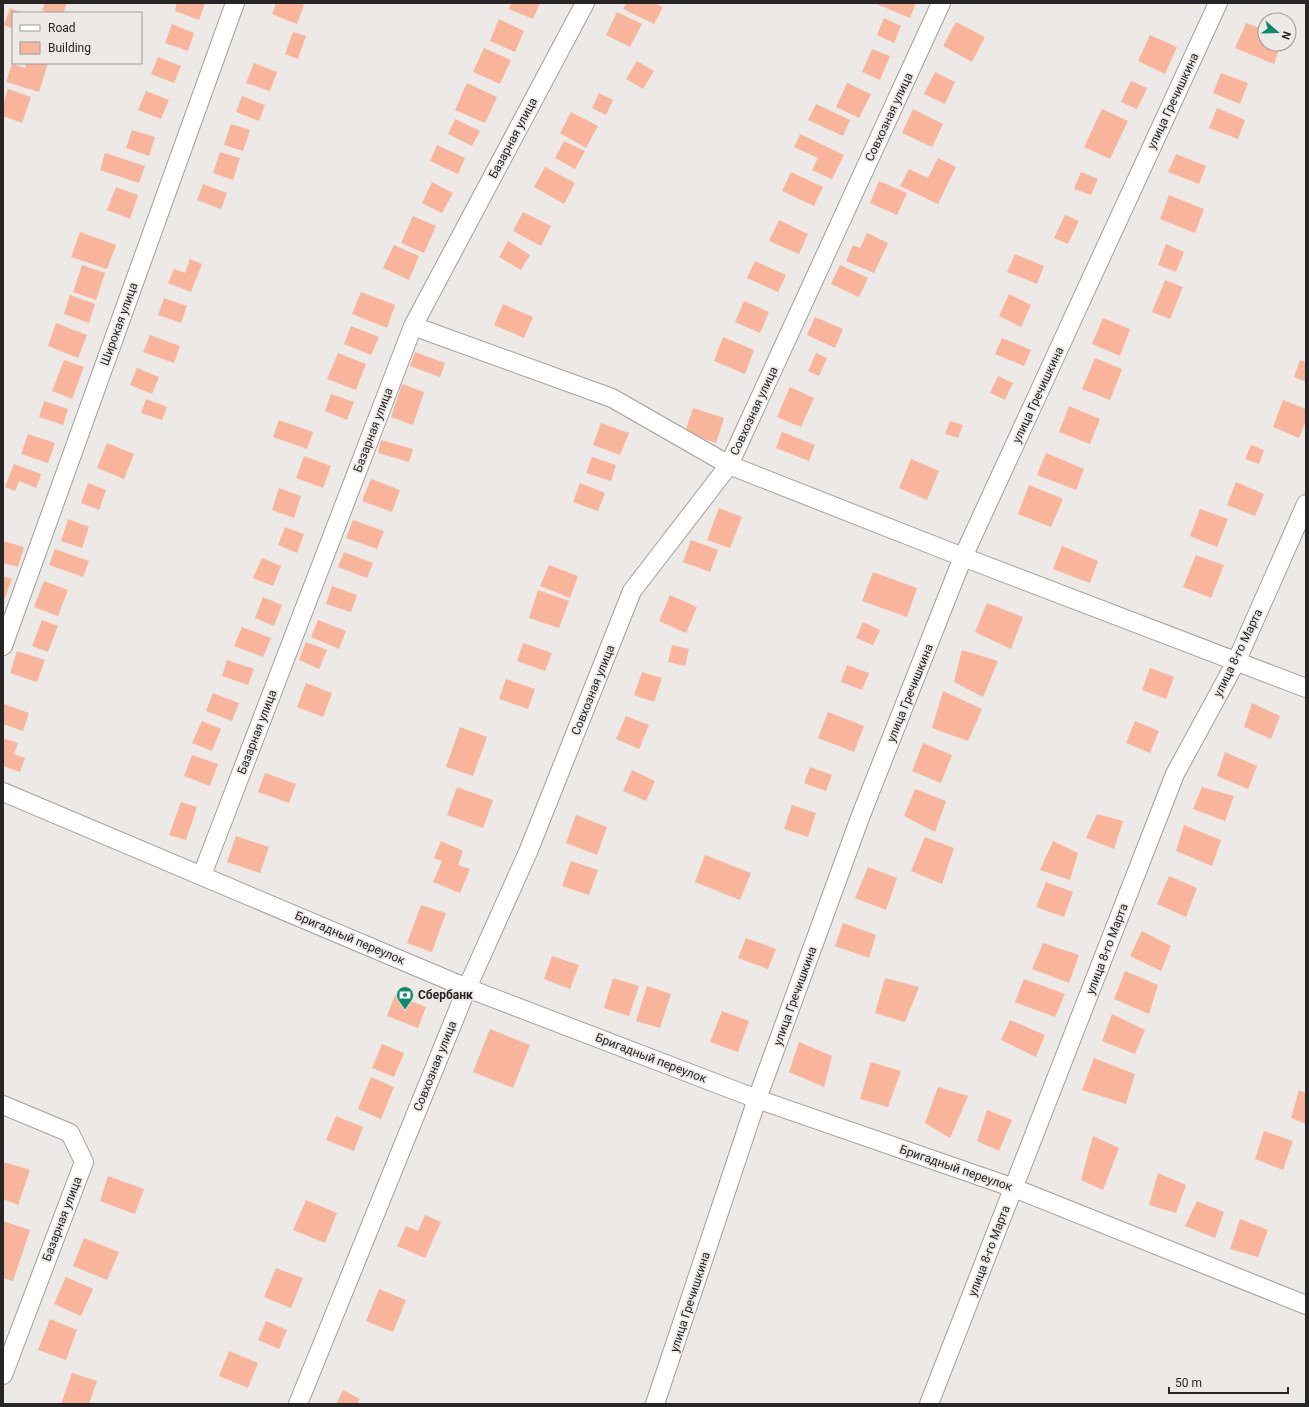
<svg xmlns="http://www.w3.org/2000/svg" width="1309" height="1407" font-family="Roboto,sans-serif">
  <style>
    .building { fill: #f8b59c }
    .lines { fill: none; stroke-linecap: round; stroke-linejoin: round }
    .minor-casing { stroke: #a29e9d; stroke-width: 20 }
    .minor { stroke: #fff; stroke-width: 18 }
    .labels { text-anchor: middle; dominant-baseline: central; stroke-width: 3.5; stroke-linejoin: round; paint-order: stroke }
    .street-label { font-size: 12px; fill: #272525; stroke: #ede9e7 }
    .poi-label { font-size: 12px; font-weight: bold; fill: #272525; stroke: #ede9e7; text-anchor: start }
  </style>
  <rect width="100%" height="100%" fill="#ede9e7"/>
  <path class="building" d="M45 3H67L63 13H49L42 10Z
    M177 3H205L199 20 175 11Z
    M276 3H299L304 5 297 24 272 14Z
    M511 3H540L533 19 509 9Z
    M626 3H654L663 7 654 24 623 9Z
    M874 3H916L910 18Z
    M10 8 22 13H13V29L4 25Z
    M617 12 642 24 630 47 606 35Z
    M884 18 901 26 894 43 877 35Z
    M499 19 524 31 515 52 490 41Z
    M956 22 985 37 972 62 943 46Z
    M1246 23 1265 30V44H1281L1274 64 1235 48Z
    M172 24 194 33 188 51 165 43Z
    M293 32 306 36 298 59 285 54Z
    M1150 35 1177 47 1165 74 1138 61Z
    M484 48 511 60 500 84 473 72Z
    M872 49 890 56 880 80 862 72Z
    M158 57 181 66 174 83 151 74Z
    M637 61 654 71 643 89 626 79Z
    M26 63H48L39 92 6 82 12 64 25 68Z
    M254 63 277 72 270 91 246 83Z
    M935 72 955 82 945 104 924 94Z
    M1221 73 1248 83 1240 104 1213 93Z
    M1131 81 1147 88 1137 109 1121 102Z
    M467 83 497 97 485 123 455 110Z
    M847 83 871 94 859 118 836 107Z
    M8 89 31 97 22 123 3 116V104Z
    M146 91 169 100 161 119 138 110Z
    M599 93 613 100 606 115 592 108Z
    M242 96 265 105 259 121 236 112Z
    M816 104 850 120 843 136 808 120Z
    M1217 108 1245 120 1238 139 1209 128Z
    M913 109 943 124 932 147 902 133Z
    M1102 109 1128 121 1110 159 1084 147Z
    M571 112 598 126 586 148 560 133Z
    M455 119 480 131 472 146 448 134Z
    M231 124 250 130 243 151 224 145Z
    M132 130 155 137 149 156 126 148Z
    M800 134 844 155 832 179 812 170 818 158 794 147Z
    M564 141 585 151 575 169 555 158Z
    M437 145 465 158 458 174 430 161Z
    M220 152 240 158 233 180 213 173Z
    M105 153 145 166 139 183 100 170Z
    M1176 154 1206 166 1199 184 1168 172Z
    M938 158 956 167 938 204 900 186 909 169 928 178Z
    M545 167 575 183 564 204 534 187Z
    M791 172 823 187 814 206 782 191Z
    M1081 172 1098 179 1091 195 1074 189Z
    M879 181 907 193 897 215 870 203Z
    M432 182 453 193 442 213 422 203Z
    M203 184 227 193 221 209 197 200Z
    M116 187 138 195 130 219 107 210Z
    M1169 195 1204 209 1195 233 1160 219Z
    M523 212 551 226 541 246 513 231Z
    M1065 215 1079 221 1068 244 1054 238Z
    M413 216 436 226 424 253 401 243Z
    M779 220 808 234 799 254 769 241Z
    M80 232 116 245 107 269 71 257Z
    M867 233 888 243 874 273 846 261 853 245 860 248Z
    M508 241 530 255 521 270 499 257Z
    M1166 244 1184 252 1176 272 1158 265Z
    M394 245 419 256 409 280 383 268Z
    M1015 254 1044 266 1037 284 1007 272Z
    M190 259 202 264 191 292 168 283 174 269 185 273Z
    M755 261 786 275 778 292 747 278Z
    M82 265 105 273 96 300 73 292Z
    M840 265 868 278 859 297 831 284Z
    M1165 280 1183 287 1170 319 1152 312Z
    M361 292 395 305 387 328 352 314Z
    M1009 294 1031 305 1021 327 999 316Z
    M70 295 95 304 89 323 64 314Z
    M164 298 187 306 181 323 158 315Z
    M744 301 769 312 760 333 735 322Z
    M503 304 533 317 524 338 494 325Z
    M815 317 843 329 835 348 807 335Z
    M1103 318 1130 329 1120 356 1092 344Z
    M56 323 87 335 78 358 48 346Z
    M351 326 379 337 371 355 344 344Z
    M150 335 180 346 174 363 143 352Z
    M723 337 754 350 745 374 714 361Z
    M1002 338 1031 350 1024 366 995 354Z
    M415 352 445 363 440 377 410 366Z
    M338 353 366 364 356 390 327 379Z
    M816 353 827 358 819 376 808 371Z
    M1095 358 1122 369 1110 400 1082 389Z
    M64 360 84 367 72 399 52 391Z
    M1300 360 1306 362V382L1294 377Z
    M137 368 159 377 152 394 130 385Z
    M998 376 1013 383 1005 400 990 393Z
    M402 384 424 392 413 425 391 417Z
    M790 387 814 398 801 427 777 417Z
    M331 394 354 402 347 420 325 411Z
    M146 399 167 407 162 420 141 413Z
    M1283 400 1306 409V421L1299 438 1273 427Z
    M44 401 68 409 63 425 39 417Z
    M1069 406 1100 419 1090 444 1059 432Z
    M693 408 724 418 716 443 685 432Z
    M279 420 313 432 307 449 273 437Z
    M950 421 963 425 958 438 945 434Z
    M601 423 629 433 620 455 593 445Z
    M782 432 815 445 809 461 776 448Z
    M28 434 55 443 48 463 21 454Z
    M381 440 413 449 409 462 378 453Z
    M107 443 134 454 124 479 97 468Z
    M1251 445 1264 450 1259 464 1245 459Z
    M1046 453 1084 469 1076 490 1037 475Z
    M304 456 331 466 323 488 296 478Z
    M592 457 616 465 611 481 586 473Z
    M911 459 939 471 927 500 899 488Z
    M14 464 41 474 36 488 19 481 15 491 5 487Z
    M371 479 400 490 392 512 362 501Z
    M1236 482 1264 494 1255 516 1227 505Z
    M88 483 106 490 99 510 81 503Z
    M580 483 605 493 598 511 573 502Z
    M1029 485 1063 499 1051 527 1018 514Z
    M279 488 301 496 294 518 272 510Z
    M719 508 742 517 730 548 707 540Z
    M1200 509 1228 519 1217 547 1190 536Z
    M68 519 89 527 82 548 61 541Z
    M353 520 384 531 377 549 346 538Z
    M285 527 304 534 297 553 278 545Z
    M691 540 718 550 710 572 683 562Z
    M3 541 24 547 18 567 3 563Z
    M1062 546 1098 561 1090 583 1053 569Z
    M55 549 89 561 83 577 49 565Z
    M344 552 373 563 367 578 338 567Z
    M1196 555 1224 565 1211 598 1183 587Z
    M262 558 281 566 273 586 253 578Z
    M549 565 578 576 570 598 540 586Z
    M873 572 917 588 907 617 862 601Z
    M3 576 12 579 4 600 3 599Z
    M44 581 68 590 58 616 34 607Z
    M332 586 357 595 351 612 326 604Z
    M538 590 569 601 559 628 529 618Z
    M670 595 697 607 686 633 659 621Z
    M263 597 282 605 274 626 255 618Z
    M987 603 1023 617 1011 649 975 632Z
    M42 620 58 626 48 652 32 646Z
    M318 620 346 631 339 649 311 637Z
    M863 622 880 630 873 645 856 638Z
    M242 627 271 638 263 657 234 646Z
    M306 642 327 650 319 669 299 660Z
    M523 643 552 653 545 671 517 661Z
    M672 645 689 649 685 666 668 662Z
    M962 650 998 661 983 697 954 682Z
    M17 651 45 660 37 682 10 673Z
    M227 660 254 669 248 685 222 676Z
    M847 665 869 673 862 690 841 682Z
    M1150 668 1174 677 1166 699 1142 690Z
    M642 672 662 678 654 702 634 695Z
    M506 679 535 689 528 709 499 699Z
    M306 683 332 693 323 717 297 707Z
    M943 691 982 709 968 741 932 728Z
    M213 693 239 703 232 721 206 711Z
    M1252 703 1280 716 1271 739 1244 727Z
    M4 704 29 713 23 731 3 724Z
    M828 712 864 726 854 752 818 738Z
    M626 716 649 725 639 749 616 739Z
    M202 721 221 729 212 751 192 743Z
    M1135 721 1159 731 1150 753 1126 743Z
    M460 727 487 737 473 776 446 767Z
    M3 738 18 743 14 754 25 758 20 772 3 766Z
    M923 743 952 755 941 783 912 771Z
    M1225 752 1257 766 1248 789 1217 776Z
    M192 755 218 764 210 786 184 776Z
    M810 767 832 775 826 791 804 783Z
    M632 770 655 781 646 801 623 791Z
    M265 773 296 784 289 803 258 792Z
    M457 787 493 800 483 828 447 815Z
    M1202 787 1234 796 1225 821 1193 809Z
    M915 789 946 801 935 832 904 816Z
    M181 802 197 807 186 840 169 835Z
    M792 805 816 813 808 837 784 829Z
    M1097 814 1123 821 1114 849 1086 838Z
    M576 815 607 827 597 855 566 843Z
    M1184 825 1221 840 1212 866 1176 851Z
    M236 836 269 847 260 873 227 862Z
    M925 837 954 848 942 884 911 871Z
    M441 841 463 851 458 865 470 869 460 893 433 882 442 861 434 858Z
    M1053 841 1078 853 1070 880 1040 870Z
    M705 855 751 873 740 900 695 882Z
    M571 861 598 870 589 895 562 886Z
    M868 867 897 878 886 910 855 898Z
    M1169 876 1197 888 1186 917 1157 904Z
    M1046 882 1073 892 1064 917 1036 907Z
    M421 905 446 913 432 952 407 943Z
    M843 923 876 935 869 958 835 946Z
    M1142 931 1171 946 1161 971 1130 956Z
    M746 938 776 949 768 969 738 958Z
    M1043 943 1079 955 1069 983 1032 969Z
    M552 956 579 965 570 989 544 979Z
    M1125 971 1158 985 1149 1014 1114 999Z
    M613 978 639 986 629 1016 604 1008Z
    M885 978 919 987 905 1022 875 1013Z
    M1024 979 1065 994 1055 1017 1015 1002Z
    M647 986 671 994 660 1028 636 1021Z
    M395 995 426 1007 418 1028 387 1016Z
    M722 1011 749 1021 738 1052 710 1042Z
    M1112 1014 1145 1030 1135 1054 1102 1041Z
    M1010 1020 1045 1035 1036 1057 1001 1040Z
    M490 1029 530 1045 513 1088 473 1072Z
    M799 1042 832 1056 824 1087 789 1072Z
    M382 1044 404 1053 394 1077 372 1068Z
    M1094 1058 1135 1074 1126 1104 1082 1090Z
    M871 1062 901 1071 888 1107 860 1099Z
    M371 1077 394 1087 381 1119 358 1109Z
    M938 1087 968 1096 950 1138 925 1123Z
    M1299 1090 1306 1093V1124L1291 1118Z
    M987 1110 1012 1120 999 1151 977 1141Z
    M336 1116 363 1127 354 1151 326 1140Z
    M1264 1131 1293 1141 1283 1170 1255 1159Z
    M1093 1136 1119 1148 1103 1190 1081 1180Z
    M4 1162 30 1170 18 1205 3 1199Z
    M1158 1173 1186 1185 1176 1213 1149 1205Z
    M108 1176 144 1189 135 1214 100 1201Z
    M306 1200 337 1213 325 1243 293 1230Z
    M1197 1201 1224 1212 1215 1238 1185 1226Z
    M425 1215 441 1222 425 1258 397 1246 406 1226 418 1231Z
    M1240 1219 1268 1230 1258 1257 1230 1249Z
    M3 1221 30 1230 13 1281 3 1278Z
    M84 1238 119 1252 107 1280 73 1266Z
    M276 1268 303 1278 291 1308 264 1297Z
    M66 1277 93 1289 81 1316 54 1304Z
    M379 1289 406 1300 393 1332 366 1321Z
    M50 1319 77 1330 66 1360 38 1350Z
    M266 1321 287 1330 279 1349 258 1340Z
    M229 1351 258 1363 248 1388 219 1376Z
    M72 1373 97 1381 89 1404H61Z
    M343 1390 360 1399 357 1404H336Z"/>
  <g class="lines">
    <g class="minor-casing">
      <path id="minor" d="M413 326 612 398 729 465 963 557 1306 688
        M3 646 235 3
        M3 792 467 988 757 1099 1014 1188 1306 1305
        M202 875 413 326 585 3
        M3 1105 70 1133 84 1162 3 1375
        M298 1404 467 988 528 852 632 591 729 465 941 3
        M655 1404 757 1099 861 815 963 557 1218 3
        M929 1404 1175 774 1237 660 1306 504"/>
    </g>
    <use href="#minor" class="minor"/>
  </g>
  <defs>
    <g id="bank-pin" transform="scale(0.9)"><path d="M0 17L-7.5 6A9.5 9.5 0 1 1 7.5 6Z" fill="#0f896b" stroke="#ede9e7"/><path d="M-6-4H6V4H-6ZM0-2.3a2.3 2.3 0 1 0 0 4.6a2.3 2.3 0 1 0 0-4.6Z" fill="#fff"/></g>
  </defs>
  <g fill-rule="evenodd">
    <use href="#bank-pin" x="405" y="995"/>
  </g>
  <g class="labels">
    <g class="street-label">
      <text transform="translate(1173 101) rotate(-65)">улица Гречишкина</text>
      <text transform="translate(889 117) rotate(-65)">Совхозная улица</text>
      <text transform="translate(513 138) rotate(-62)">Базарная улица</text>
      <text transform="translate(119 324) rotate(-70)">Широкая улица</text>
      <text transform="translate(1038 395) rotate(-65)">улица Гречишкина</text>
      <text transform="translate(754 411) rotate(-65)">Совхозная улица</text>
      <text transform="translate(373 430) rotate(-69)">Базарная улица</text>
      <text transform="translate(1238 653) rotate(-64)">улица 8-го Марта</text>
      <text transform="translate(593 690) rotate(-68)">Совхозная улица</text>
      <text transform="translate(910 693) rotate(-68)">улица Гречишкина</text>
      <text transform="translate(257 732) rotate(-69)">Базарная улица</text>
      <text transform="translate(350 938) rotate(23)">Бригадный переулок</text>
      <text transform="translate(1107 949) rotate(-69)">улица 8-го Марта</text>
      <text transform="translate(795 996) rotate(-70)">улица Гречишкина</text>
      <text transform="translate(651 1058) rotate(21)">Бригадный переулок</text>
      <text transform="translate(435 1066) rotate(-68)">Совхозная улица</text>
      <text transform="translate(956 1168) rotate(19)">Бригадный переулок</text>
      <text transform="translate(62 1219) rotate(-69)">Базарная улица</text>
      <text transform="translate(989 1251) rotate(-69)">улица 8-го Марта</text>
      <text transform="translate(690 1302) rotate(-72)">улица Гречишкина</text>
    </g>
    <g class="poi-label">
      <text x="418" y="995">Сбербанк</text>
    </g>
  </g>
  <rect width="1309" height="1407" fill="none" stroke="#272525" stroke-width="8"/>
  <rect x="12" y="12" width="130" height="52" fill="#ede9e7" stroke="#9e9b99"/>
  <rect x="20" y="25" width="20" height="6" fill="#ffffff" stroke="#9e9b99"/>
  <text x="48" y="32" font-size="12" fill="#272525">Road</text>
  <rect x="20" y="42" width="20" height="12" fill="#f8b59c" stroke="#9e9b99"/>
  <text x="48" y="52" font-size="12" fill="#272525">Building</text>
  <g transform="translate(1277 32) rotate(110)"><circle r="19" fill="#ede9e7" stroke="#9e9b99"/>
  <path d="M0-3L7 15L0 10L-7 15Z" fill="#0f896b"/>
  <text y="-6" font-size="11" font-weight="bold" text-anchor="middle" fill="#272525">N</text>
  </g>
  <path d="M1169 1387v6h119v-6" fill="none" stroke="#272525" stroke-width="2"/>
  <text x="1175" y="1387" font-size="12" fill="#272525" stroke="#ede9e7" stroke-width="3" paint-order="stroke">50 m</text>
</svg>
